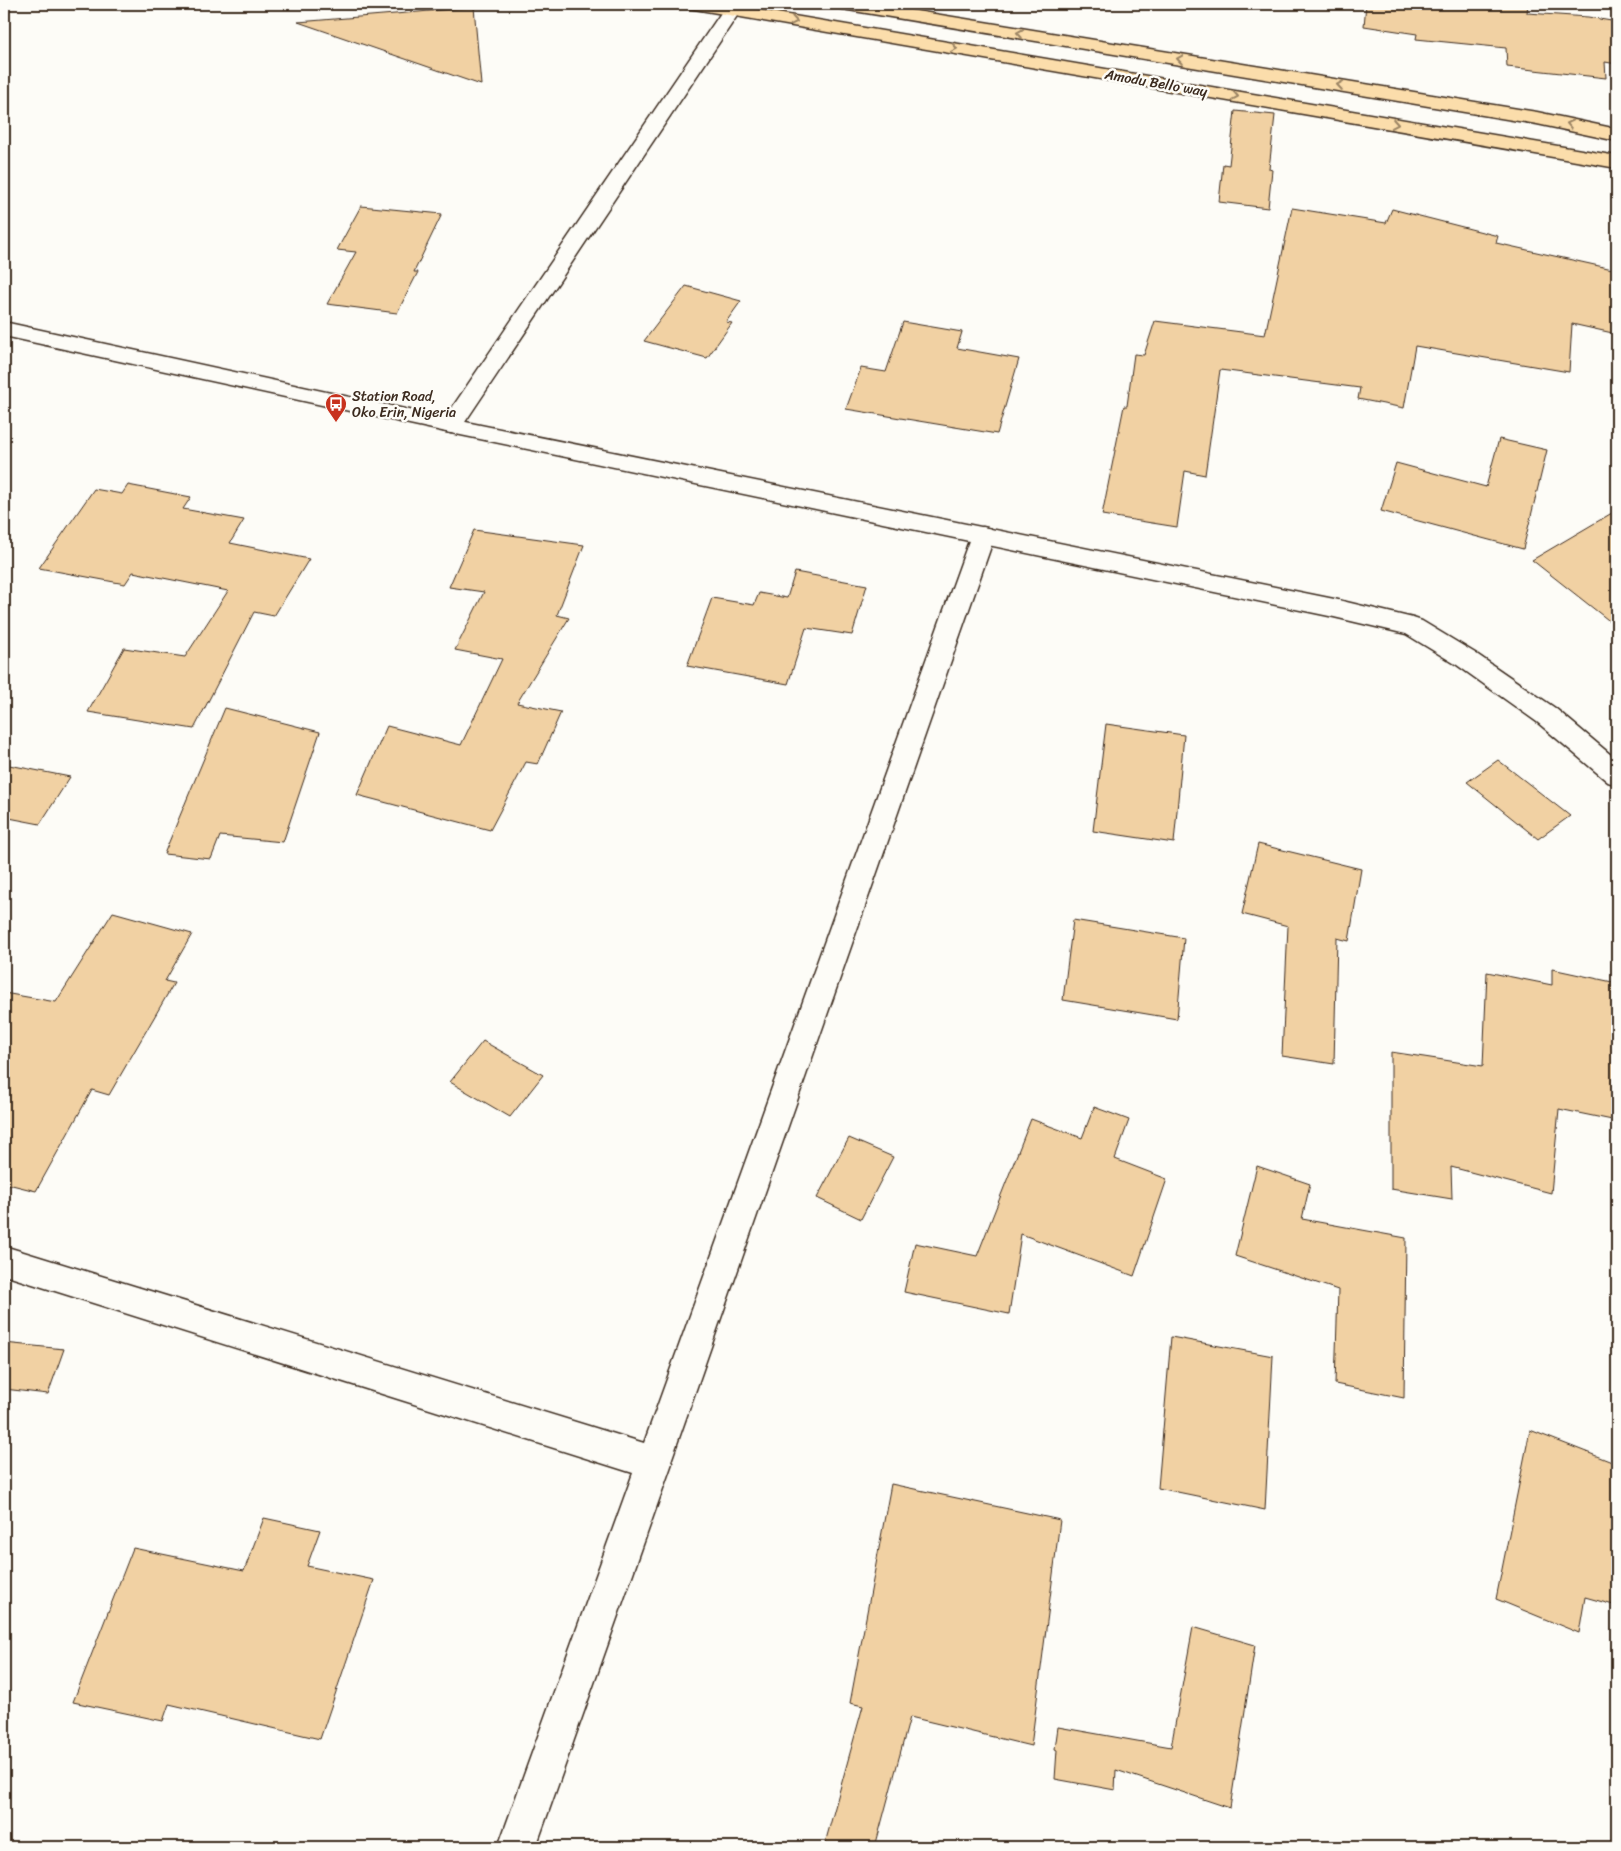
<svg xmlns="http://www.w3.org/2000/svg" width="1621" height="1851" font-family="Sriracha,sans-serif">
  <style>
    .building { fill: #f1d1a3; stroke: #3b2a1e }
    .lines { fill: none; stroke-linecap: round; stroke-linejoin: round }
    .street-casing { stroke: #3b2a1e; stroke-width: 3 }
    .secondary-casing { stroke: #3b2a1e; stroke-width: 3 }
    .primary-casing { stroke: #3b2a1e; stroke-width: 3 }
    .street { fill: #fdfcf7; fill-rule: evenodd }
    .secondary { fill: #fdfcf7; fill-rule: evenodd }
    .primary { fill: #fbddab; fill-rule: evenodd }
    .oneway { stroke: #9b8464 }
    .labels { text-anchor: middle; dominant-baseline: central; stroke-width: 5; stroke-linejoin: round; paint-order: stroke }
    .far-street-label { font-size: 14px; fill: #3b2a1e; stroke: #fdfcf7 }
    .far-poi-label { font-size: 14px; fill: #3b2a1e; stroke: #fdfcf7; text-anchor: start }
  </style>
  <rect width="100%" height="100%" fill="#fdfcf7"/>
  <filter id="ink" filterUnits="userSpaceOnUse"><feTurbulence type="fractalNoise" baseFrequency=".02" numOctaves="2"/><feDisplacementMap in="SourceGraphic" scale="10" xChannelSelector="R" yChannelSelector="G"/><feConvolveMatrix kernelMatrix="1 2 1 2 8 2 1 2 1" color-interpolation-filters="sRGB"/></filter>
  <g filter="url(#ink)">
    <path class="building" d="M1366 4H1528L1527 13 1588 17 1617 22V64L1605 62 1606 78 1507 67 1506 48 1416 39 1417 34 1364 26Z
      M474 7 481 85 298 22 407 13Z
      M1235 111 1275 115 1269 169 1272 170 1268 208 1219 202 1223 164 1229 165Z
      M361 206 442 214 414 272H418L397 313 327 304 356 252 337 250Z
      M1292 208 1386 223 1392 209 1498 236 1496 243 1617 270V334L1572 324 1569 372 1415 346 1404 408 1358 399 1360 388 1220 370 1205 475 1185 471 1177 527 1102 515 1124 406H1127L1134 354 1144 355 1155 321 1265 335Z
      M686 286 741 301 726 322 732 323 707 358 644 341Z
      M903 322 962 332 957 348 1019 359 997 434 846 409 861 368 886 372Z
      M1499 439 1547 450 1523 549 1381 511 1396 463 1486 487Z
      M128 485 191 497 183 509 244 520 230 543 309 559 274 616 254 612 194 729 88 712 124 648 185 657 228 591 133 572 125 584 39 568 94 489 122 494Z
      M1617 510V627L1532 560Z
      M474 530 584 545 557 615 569 618 517 703 561 712 538 764 526 762 490 830 357 795 387 726 461 745 502 659 455 650 484 592 449 587Z
      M795 572 867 585 852 635 806 628 788 684 687 666 712 598 754 605 759 593 787 598Z
      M225 708 320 732 283 842 220 836 211 859 164 854Z
      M1106 724 1184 735 1174 843 1093 831Z
      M1498 760 1570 816 1538 839 1467 782Z
      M4 764 70 777 40 824 4 817Z
      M1258 844 1361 869 1349 941 1337 938 1334 1064 1282 1056 1288 926 1242 914Z
      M113 912 192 934 165 981 174 983 109 1095 92 1090 36 1191 4 1183V993L56 1002Z
      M1073 920 1184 938 1177 1019 1063 1000Z
      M1552 969 1617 983V1121L1559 1109 1551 1193 1451 1167 1452 1199 1391 1189V1052L1483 1066 1487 972 1552 985Z
      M483 1041 543 1075 510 1117 450 1082Z
      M1094 1107 1129 1120 1115 1159 1167 1179 1134 1276 1021 1234 1009 1314 904 1292 915 1243 977 1256 1031 1119 1082 1138Z
      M849 1138 893 1157 861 1219 817 1198Z
      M1257 1166 1310 1184 1302 1219 1406 1238 1404 1398 1335 1384 1338 1290 1235 1256Z
      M1171 1337 1273 1356 1265 1510 1158 1488Z
      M4 1343 64 1349 48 1394 4 1389Z
      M1530 1430 1617 1464V1606L1585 1597 1579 1633 1496 1599Z
      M891 1484 1060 1520 1031 1746 910 1717 875 1847H824L863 1706 850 1703Z
      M264 1518 320 1530 307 1566 374 1580 320 1739 169 1704 163 1721 73 1702 133 1548 244 1571Z
      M1193 1627 1255 1645 1230 1808 1116 1770 1115 1790 1055 1779 1057 1750 1055 1749 1058 1727 1171 1747Z"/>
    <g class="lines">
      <g class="street-casing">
        <path id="street" d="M727 4H745L459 431 451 433 443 431 440 426 443 421Z
          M983 527 991 529 995 535 671 1461 672 1463 536 1847H498L633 1473 4 1275V1246L644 1443 971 535 975 529Z"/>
      </g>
      <g class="secondary-casing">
        <path id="secondary" d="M4 322 451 419 1334 599 1413 618 1422 621 1475 653 1555 708 1617 760V785L1608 782 1537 722 1457 665 1406 634 1334 617 451 433 4 336Z"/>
      </g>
      <g class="primary-casing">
        <path id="primary" d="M685 4H724L1617 156V168L694 9 688 8Z
          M833 4H873L1537 112 1617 129V141L1537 124 842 9 836 8Z"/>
      </g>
      <use href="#street" class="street"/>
      <use href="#secondary" class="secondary"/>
      <use href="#primary" class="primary"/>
    </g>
    <defs><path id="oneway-chevron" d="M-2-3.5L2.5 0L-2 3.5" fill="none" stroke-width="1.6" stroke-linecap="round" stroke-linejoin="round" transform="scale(1.25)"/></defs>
    <g class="oneway">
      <use href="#oneway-chevron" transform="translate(794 21) rotate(10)"/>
      <use href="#oneway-chevron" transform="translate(1020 33) rotate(-171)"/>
      <use href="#oneway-chevron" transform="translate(954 48) rotate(10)"/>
      <use href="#oneway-chevron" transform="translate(1180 59) rotate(-171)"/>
      <use href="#oneway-chevron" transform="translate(1340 85) rotate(-171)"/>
      <use href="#oneway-chevron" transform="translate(1235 96) rotate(10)"/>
      <use href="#oneway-chevron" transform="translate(1395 124) rotate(10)"/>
      <use href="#oneway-chevron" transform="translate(1570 124) rotate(-168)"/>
    </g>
  </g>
  <defs>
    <g id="bus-pin" transform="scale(1.125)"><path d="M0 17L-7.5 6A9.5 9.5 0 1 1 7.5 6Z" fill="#c8321e" stroke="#fdfcf7"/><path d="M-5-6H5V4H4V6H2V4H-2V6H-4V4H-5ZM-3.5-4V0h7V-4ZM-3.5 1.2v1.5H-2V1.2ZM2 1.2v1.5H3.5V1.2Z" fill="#fff"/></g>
  </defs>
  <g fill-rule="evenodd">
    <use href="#bus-pin" x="336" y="404"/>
  </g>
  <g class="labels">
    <g class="far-street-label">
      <text transform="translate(1156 83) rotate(10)">Amodu Bello way</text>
    </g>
    <g class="far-poi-label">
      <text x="352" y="396">Station Road,<tspan x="352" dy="16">Oko Erin, Nigeria</tspan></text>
    </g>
  </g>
  <rect width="1621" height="1851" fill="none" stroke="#fdfcf7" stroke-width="20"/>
  <rect x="10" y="10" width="1601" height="1831" fill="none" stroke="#3b2a1e" stroke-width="2" filter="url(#ink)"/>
</svg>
